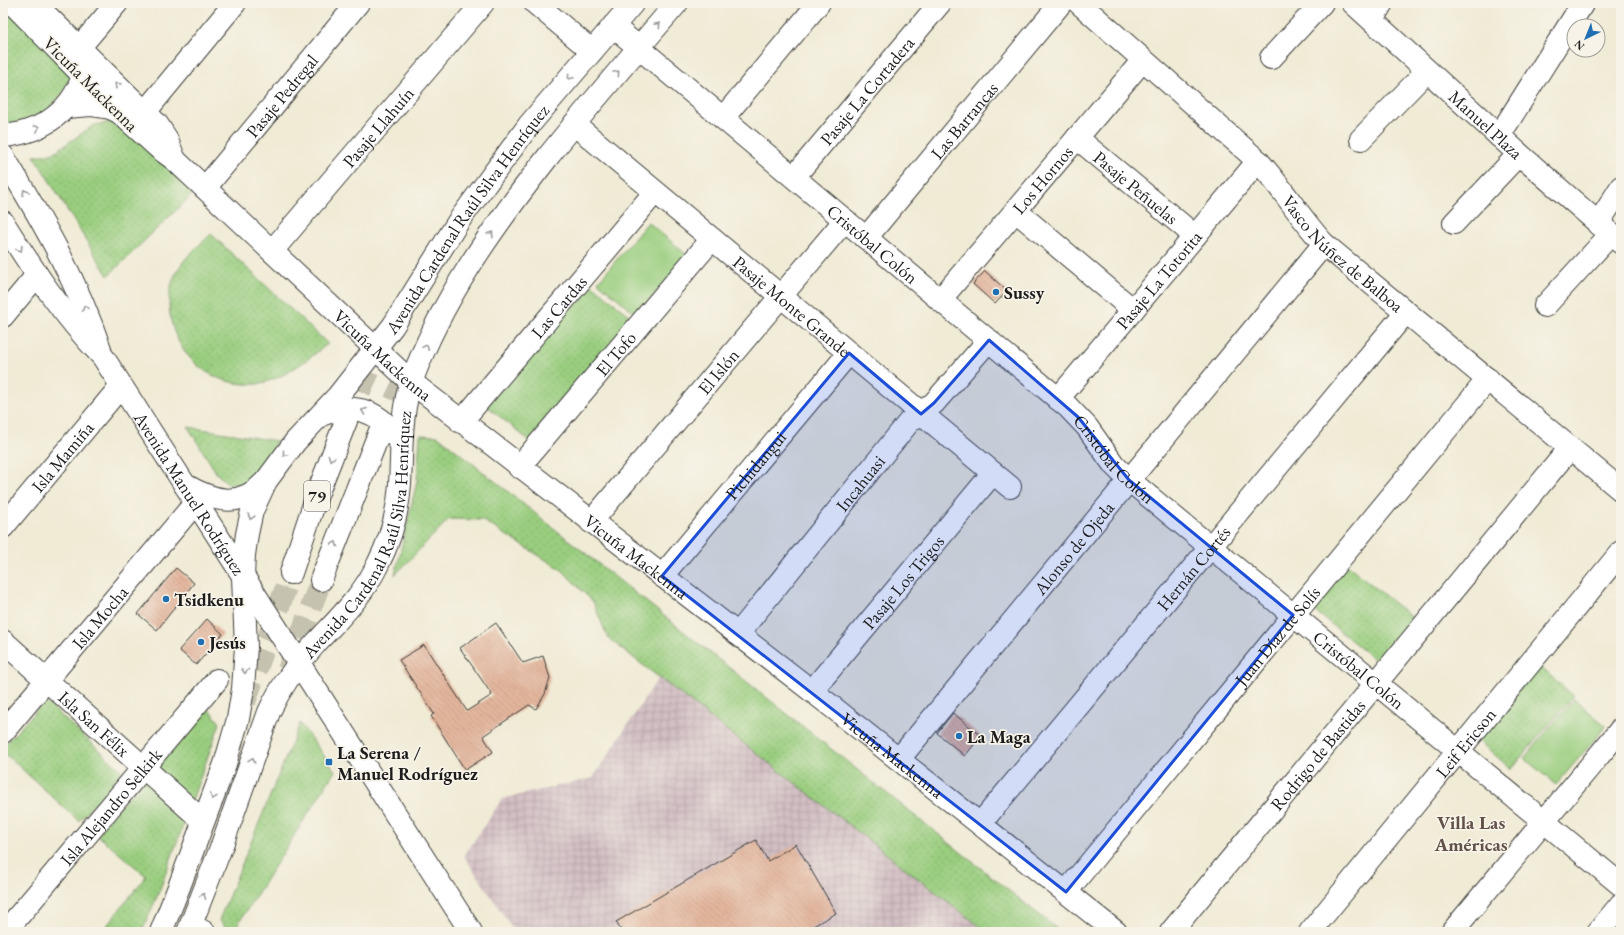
<svg xmlns="http://www.w3.org/2000/svg" width="1624" height="935" font-family="'EB Garamond',serif">
  <style>
    .industrial { fill: url(#industrial-grid) }
    .grass { fill: url(#grass-dots); stroke: #5b754e }
    .garden { fill: #9ace7f; stroke: #5b754e }
    .building { fill: url(#building-back-hatch) }
    .lines { fill: none; stroke-linecap: round; stroke-linejoin: round }
    .highway-tunnel { stroke: #c6c2b0; stroke-width: 22; stroke-dasharray: 22 11; stroke-linecap: butt }
    .minor-casing { stroke: #3c3b38; stroke-width: 24 }
    .major-casing { stroke: #3c3b38; stroke-width: 24 }
    .highway-casing { stroke: #3c3b38; stroke-width: 24 }
    .minor { stroke: #fff; stroke-width: 22 }
    .major { stroke: #fff; stroke-width: 22 }
    .highway { stroke: #fff; stroke-width: 22 }
    .oneway { stroke: #999 }
    .marked { fill: #1d4ed8; fill-opacity: 0.2; stroke: #1d4ed8; stroke-width: 3; stroke-linejoin: round }
    .poi-dot { fill: #1f6fb2; stroke: #f7f3e8; stroke-width: 1.5 }
    .labels { text-anchor: middle; dominant-baseline: central; stroke-width: 3.5; stroke-linejoin: round; paint-order: stroke }
    .shield { fill: #f7f3e8; stroke: #5e5c59; stroke-width: 1 }
    .shield-label { font-size: 17px; font-weight: bold; fill: #1c1c1c }
    .street-label { font-size: 18px; fill: #1c1c1c; stroke: #f7f3e8 }
    .poi-label { font-size: 18px; font-weight: bold; fill: #1c1c1c; stroke: #f7f3e8; text-anchor: start }
    .neighbourhood-label { font-size: 19px; font-weight: bold; fill: #625249; stroke: #f7f3e8 }
  </style>
  <defs>
    <pattern id="industrial-grid" width="8" height="8" patternUnits="userSpaceOnUse"><rect width="8" height="8" fill="#d2bec3"/><path d="M0 4h8M4 0v8" fill="none" stroke="#b4a3a7"/></pattern>
    <pattern id="grass-dots" width="8" height="8" patternUnits="userSpaceOnUse"><rect width="8" height="8" fill="#9ace7f"/><path d="M2 2h.1M6 6h.1" fill="none" stroke="#84b06d" stroke-width="1.8" stroke-linecap="round"/></pattern>
    <pattern id="building-back-hatch" width="6" height="6" patternUnits="userSpaceOnUse"><rect width="6" height="6" fill="#e3b59c"/><path d="M-1 5l2 2M0 0l6 6M5-1l2 2" fill="none" stroke="#c29b86"/></pattern>
  </defs>
  <rect width="100%" height="100%" fill="#f7f3e8"/>
  <filter id="ink" filterUnits="userSpaceOnUse"><feTurbulence type="fractalNoise" baseFrequency=".025" numOctaves="2"/><feDisplacementMap in="SourceGraphic" scale="8" xChannelSelector="R" yChannelSelector="G"/><feConvolveMatrix kernelMatrix="1 2 1 2 8 2 1 2 1" color-interpolation-filters="sRGB"/></filter>
  <filter id="wash" filterUnits="userSpaceOnUse"><feTurbulence type="fractalNoise" baseFrequency=".012" numOctaves="4" result="noise"/><feDisplacementMap in="SourceGraphic" scale="16" xChannelSelector="R" yChannelSelector="G"/><feGaussianBlur stdDeviation="0.9" result="paint"/><feColorMatrix in="noise" values="0 0 0 0 0 0 0 0 0 0 0 0 0 0 0 0 0 1.4 0 .05"/><feComposite in="paint" operator="in"/></filter>
  <g filter="url(#wash)">
    <rect width="100%" height="100%" fill="#f0ebd5"/>
    <path class="industrial" d="M659 677 987 932H515L464 856 502 799 593 778Z"/>
    <path class="grass" d="M3 3 72 73 64 92 46 112 14 125 3 119Z
      M113 122 128 124 194 193 108 276 34 156 52 154 94 125Z
      M211 234 328 344C306 360 285 379 257 384 251 385 243 384 236 383 189 376 158 326 173 280 179 261 197 248 211 234Z
      M590 283 635 320 533 444 487 406Z
      M188 427 277 441 258 474 245 484H229L217 474Z
      M420 435 438 436 1061 932H987L608 638 593 602 562 570 482 520 449 519 395 575 417 481Z
      M1345 563 1415 620 1379 663 1310 607Z
      M1538 665 1574 696 1511 769 1475 738Z
      M45 701 123 772 79 821 3 752V747Z
      M207 707 220 723 160 889 142 932H102L146 876 96 834Z
      M300 723 335 771 233 932H230L219 920Z"/>
    <path class="garden" d="M648 222 687 255 637 315 598 282Z
      M1574 699 1606 726 1556 785 1524 758Z"/>
    <g id="blocks">
      <path class="building" d="M985 271 1007 291 995 304 973 284Z
        M176 568 194 583 157 630 138 614Z
        M207 619 223 634 196 665 179 650Z
        M496 623 523 663 543 656 550 678 545 694 536 709 529 705 483 736 493 752 465 770 431 716 434 714 399 660 424 645 467 711 492 695 460 648Z
        M953 713 981 736 965 756 937 733Z
        M756 840 768 861 796 844 836 913 803 932H622L616 922Z"/>
    </g>
  </g>
  <g filter="url(#ink)">
    <use href="#blocks" fill-opacity="0" stroke="#3c3b38" stroke-width="1"/>
    <g class="lines">
      <path class="highway-tunnel" d="M346 421 377 354
        M380 431 410 369
        M288 670 321 580
        M245 702 291 573"/>
      <g class="minor-casing">
        <g id="minor">
          <path d="M12 3 119 112"/>
          <path d="M34 3 157 124 166 138 175 160"/>
          <path d="M535 3 592 51"/>
          <path id="s1" d="M1079 3 1258 161C1282 187 1300 218 1324 244L1621 490"/>
          <path id="s2" d="M1353 3 1519 154 1621 243"/>
          <path d="M1372 20 1382 3"/>
          <path id="s3" d="M613 26 1068 407 1087 427 1114 465 1129 480 1621 885"/>
          <path d="M79 48 117 3"/>
          <path d="M1271 58 1322 3"/>
          <path d="M145 112 235 3"/>
          <path d="M723 118 819 3"/>
          <path id="s4" d="M574 124 1010 487"/>
          <path d="M1499 136 1583 3"/>
          <path id="s5" d="M1077 138 1195 236"/>
          <path d="M1361 139 1427 71"/>
          <path id="s6" d="M794 177 940 3"/>
          <path id="s7" d="M205 188 358 3"/>
          <path d="M1016 211 1133 310"/>
          <path d="M1454 223 1519 154"/>
          <path d="M1598 224 1621 187"/>
          <path id="s8" d="M866 238 1061 3"/>
          <path id="s9" d="M272 251 483 3"/>
          <path id="s10" d="M940 300 1143 60"/>
          <path d="M1545 306 1611 234"/>
          <path d="M3 316 37 275"/>
          <path id="s11" d="M1058 399 1258 161"/>
          <path id="s12" d="M461 422 655 192"/>
          <path id="s13" d="M519 467 712 239"/>
          <path id="s14" d="M591 522 845 220"/>
          <path id="s15" d="M3 527 121 386"/>
          <path id="s16" d="M662 576 849 353"/>
          <path id="s17" d="M738 634 909 422 934 403 989 340"/>
          <path id="s18" d="M3 641 203 821"/>
          <path id="s19" d="M812 691 993 473"/>
          <path id="s20" d="M3 732 196 502"/>
          <path id="s21" d="M899 759 1324 244"/>
          <path id="s22" d="M980 824 1406 312"/>
          <path id="s23" d="M1066 892 1488 379"/>
          <path d="M191 925 204 932"/>
          <path id="s24" d="M5 932 217 680"/>
          <path id="s25" d="M1171 932 1570 448"/>
          <path id="s26" d="M1310 932 1621 552"/>
          <path d="M1452 932 1621 729"/>
          <path d="M1598 932 1621 904"/>
        </g>
      </g>
      <g class="major-casing">
        <g id="major">
          <path id="s27" d="M66 107 91 105 110 108 119 112 160 149 175 160 411 382 830 705 1116 932"/>
          <path d="M3 136C49 132 82 103 87 56"/>
          <path d="M3 156C41 218 77 280 100 349"/>
          <path id="s28" d="M3 222C34 272 63 315 103 357L471 932"/>
          <path d="M321 415C355 401 382 411 400 443"/>
          <path d="M185 485C213 501 240 509 265 482"/>
          <path id="s29" d="M161 932 179 887 225 764 238 719 243 689 246 647 243 577 244 555 247 534 252 511 266 481 295 442 338 396 393 326 458 222 529 125 633 3"/>
          <path id="s30" d="M188 932 222 845 269 712C281 686 297 664 316 643 339 618 363 596 378 564 391 539 398 512 400 484 402 451 400 411 412 380 442 298 494 226 547 158 589 105 633 54 677 3"/>
        </g>
      </g>
      <g class="highway-casing">
        <path id="highway" d="M291 573 318 492 346 421
          M321 580 380 431"/>
      </g>
      <use href="#minor" class="minor"/>
      <use href="#major" class="major"/>
      <use href="#highway" class="highway"/>
    </g>
    <defs><path id="oneway-chevron" d="M-2-3.5L2.5 0L-2 3.5" fill="none" stroke-width="1.6" stroke-linecap="round" stroke-linejoin="round"/></defs>
    <g class="oneway">
      <use href="#oneway-chevron" transform="translate(658 25) rotate(-49)"/>
      <use href="#oneway-chevron" transform="translate(617 73) rotate(-50)"/>
      <use href="#oneway-chevron" transform="translate(570 77) rotate(130)"/>
      <use href="#oneway-chevron" transform="translate(117 85) rotate(-136)"/>
      <use href="#oneway-chevron" transform="translate(37 128) rotate(-25)"/>
      <use href="#oneway-chevron" transform="translate(25 192) rotate(-121)"/>
      <use href="#oneway-chevron" transform="translate(491 234) rotate(-57)"/>
      <use href="#oneway-chevron" transform="translate(20 249) rotate(58)"/>
      <use href="#oneway-chevron" transform="translate(85 308) rotate(-112)"/>
      <use href="#oneway-chevron" transform="translate(426 347) rotate(-66)"/>
      <use href="#oneway-chevron" transform="translate(364 411) rotate(-159)"/>
      <use href="#oneway-chevron" transform="translate(285 454) rotate(128)"/>
      <use href="#oneway-chevron" transform="translate(331 458) rotate(111)"/>
      <use href="#oneway-chevron" transform="translate(251 517) rotate(106)"/>
      <use href="#oneway-chevron" transform="translate(335 544) rotate(-69)"/>
      <use href="#oneway-chevron" transform="translate(245 671) rotate(95)"/>
      <use href="#oneway-chevron" transform="translate(252 760) rotate(-70)"/>
      <use href="#oneway-chevron" transform="translate(213 797) rotate(111)"/>
      <use href="#oneway-chevron" transform="translate(203 896) rotate(-69)"/>
    </g>
  </g>
  <path class="marked" d="M989 340 1078 417 1129 480 1293 615 1066 892 662 576 849 353 921 414 934 403Z"/>
  <g class="poi-dot">
    <circle cx="996" cy="292" r="4"/>
    <circle cx="166" cy="599" r="4"/>
    <circle cx="201" cy="642" r="4"/>
    <circle cx="959" cy="736" r="4"/>
    <rect x="325" y="758" width="8" height="8" rx="2"/>
  </g>
  <g class="labels">
    <rect class="shield" x="304" y="481" width="26" height="30" rx="3"/>
    <g class="shield-label">
      <text x="317" y="496">79</text>
    </g>
    <g class="street-label">
      <text transform="translate(91 84) rotate(45)">Vicuña Mackenna</text>
      <text stroke="none"><textPath href="#s6" startOffset="113">Pasaje La Cortadera</textPath></text>
      <text stroke="none"><textPath href="#s7" startOffset="120">Pasaje Pedregal</textPath></text>
      <text stroke="none"><textPath href="#s8" startOffset="153">Las Barrancas</textPath></text>
      <text stroke="none"><textPath href="#s2" startOffset="180">Manuel Plaza</textPath></text>
      <text stroke="none"><textPath href="#s9" startOffset="163">Pasaje Llahuín</textPath></text>
      <text stroke="none"><textPath href="#s10" startOffset="158">Los Hornos</textPath></text>
      <text stroke="none"><textPath href="#s5" startOffset="77">Pasaje Peñuelas</textPath></text>
      <text stroke="none"><textPath href="#s29" startOffset="800">Avenida Cardenal Raúl Silva Henríquez</textPath></text>
      <text stroke="none"><textPath href="#s3" startOffset="339">Cristóbal Colón</textPath></text>
      <text stroke="none"><textPath href="#s1" startOffset="365">Vasco Núñez de Balboa</textPath></text>
      <text stroke="none"><textPath href="#s11" startOffset="156">Pasaje La Totorita</textPath></text>
      <text stroke="none"><textPath href="#s4" startOffset="284">Pasaje Monte Grande</textPath></text>
      <text stroke="none"><textPath href="#s12" startOffset="151">Las Cardas</textPath></text>
      <text stroke="none"><textPath href="#s13" startOffset="149">El Tofo</textPath></text>
      <text stroke="none"><textPath href="#s27" startOffset="413">Vicuña Mackenna</textPath></text>
      <text stroke="none"><textPath href="#s14" startOffset="197">El Islón</textPath></text>
      <text stroke="none"><textPath href="#s15" startOffset="92">Isla Mamiña</textPath></text>
      <text stroke="none"><textPath href="#s3" startOffset="663">Cristóbal Colón</textPath></text>
      <text stroke="none"><textPath href="#s16" startOffset="145">Pichidangui</textPath></text>
      <text stroke="none"><textPath href="#s17" startOffset="194">Incahuasi</textPath></text>
      <text stroke="none"><textPath href="#s28" startOffset="330">Avenida Manuel Rodríguez</textPath></text>
      <text stroke="none"><textPath href="#s30" startOffset="439">Avenida Cardenal Raúl Silva Henríquez</textPath></text>
      <text stroke="none"><textPath href="#s21" startOffset="274">Alonso de Ojeda</textPath></text>
      <text stroke="none"><textPath href="#s27" startOffset="737">Vicuña Mackenna</textPath></text>
      <text stroke="none"><textPath href="#s22" startOffset="333">Hernán Cortés</textPath></text>
      <text stroke="none"><textPath href="#s19" startOffset="142">Pasaje Los Trigos</textPath></text>
      <text stroke="none"><textPath href="#s20" startOffset="150">Isla Mocha</textPath></text>
      <text stroke="none"><textPath href="#s23" startOffset="332">Juan Díaz de Solís</textPath></text>
      <text stroke="none"><textPath href="#s3" startOffset="987">Cristóbal Colón</textPath></text>
      <text stroke="none"><textPath href="#s18" startOffset="123">Isla San Félix</textPath></text>
      <text stroke="none"><textPath href="#s26" startOffset="245">Leif Ericson</textPath></text>
      <text stroke="none"><textPath href="#s27" startOffset="1061">Vicuña Mackenna</textPath></text>
      <text stroke="none"><textPath href="#s25" startOffset="230">Rodrigo de Bastidas</textPath></text>
      <text stroke="none"><textPath href="#s24" startOffset="164">Isla Alejandro Selkirk</textPath></text>
    </g>
    <g class="poi-label">
      <text x="1004" y="292">Sussy</text>
      <text x="174" y="599">Tsidkenu</text>
      <text x="209" y="642">Jesús</text>
      <text x="967" y="736">La Maga</text>
      <text x="337" y="752">La Serena /<tspan x="337" dy="21">Manuel Rodríguez</tspan></text>
    </g>
    <g class="neighbourhood-label">
      <text x="1471" y="822">Villa Las<tspan x="1471" dy="22">Américas</tspan></text>
    </g>
  </g>
  <rect width="1624" height="935" fill="none" stroke="#f7f3e8" stroke-width="16"/>
  <g transform="translate(1586 38) rotate(223)"><circle r="19" fill="#f7f3e8" stroke="#9f9d96"/>
  <path d="M0-3L7 15L0 10L-7 15Z" fill="#1f6fb2"/>
  <text y="-6" font-size="11" font-weight="bold" text-anchor="middle" fill="#1c1c1c">N</text>
  </g>
</svg>
